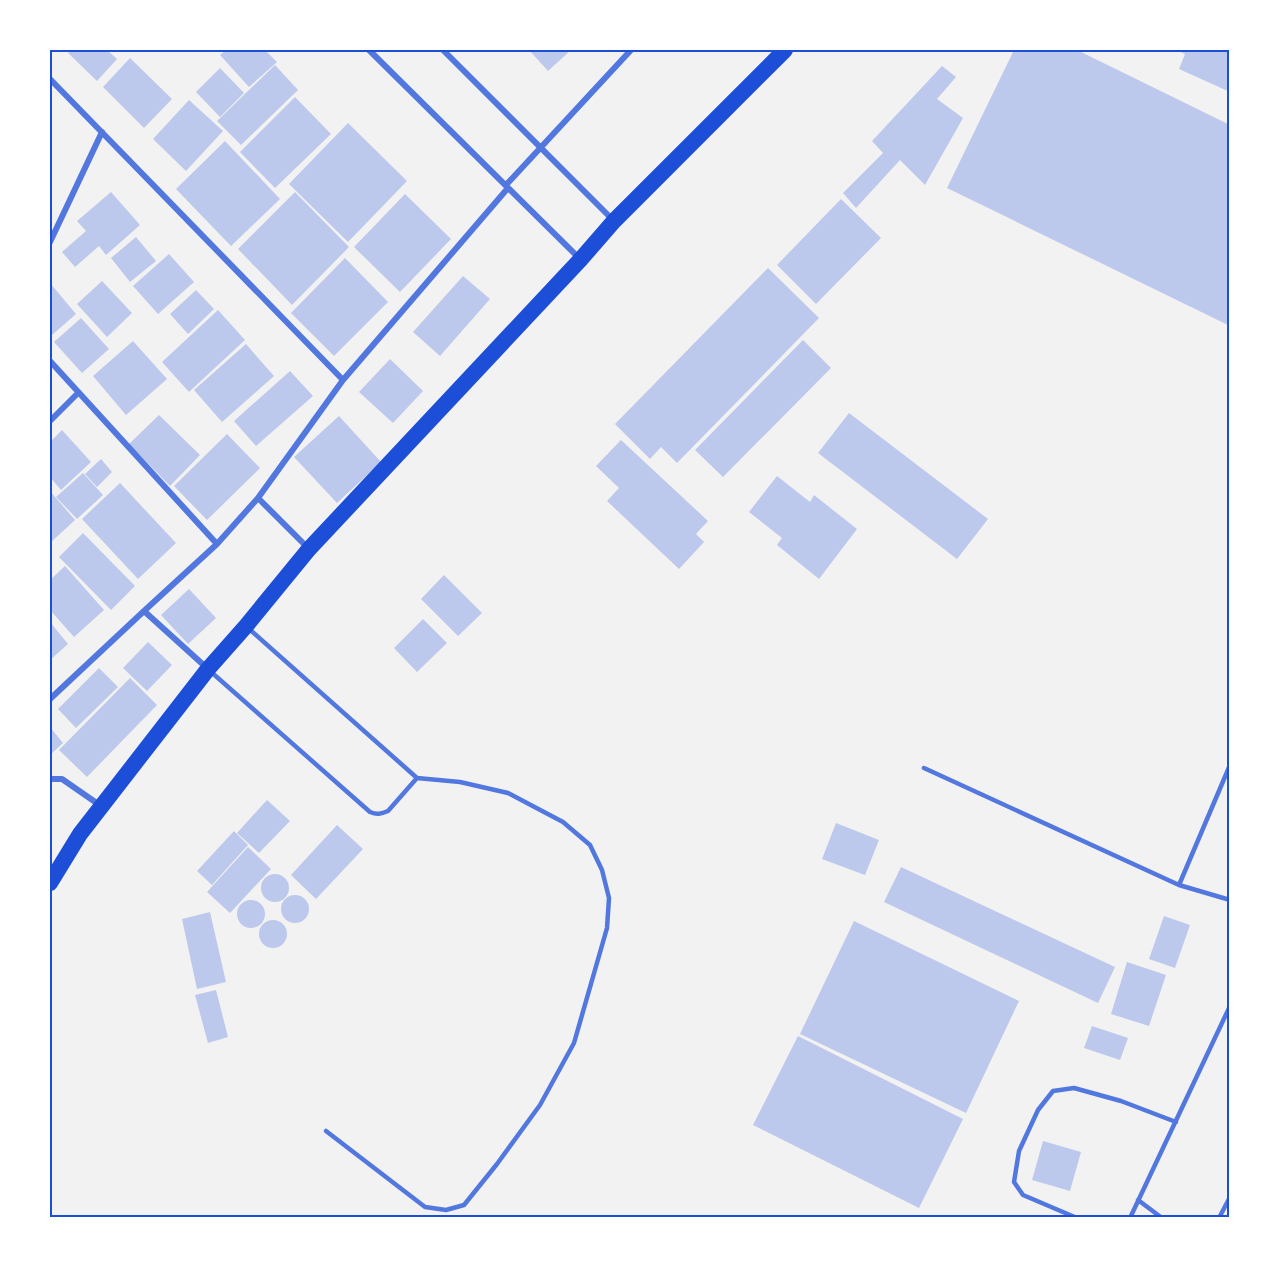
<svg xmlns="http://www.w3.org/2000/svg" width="1279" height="1267" font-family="Georgia,serif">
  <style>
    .building { fill: #bdc9ec }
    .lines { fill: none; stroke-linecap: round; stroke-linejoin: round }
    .service { stroke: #5277de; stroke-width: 4.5 }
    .minor { stroke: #5277de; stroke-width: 6 }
    .trunk { stroke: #1d4ed8; stroke-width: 16 }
    .neatline { fill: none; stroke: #1d4ed8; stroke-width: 2 }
  </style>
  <rect width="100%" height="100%" fill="#f2f2f2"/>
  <path class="building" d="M71 50H107L117 59 97 81 68 53Z
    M226 50H265L277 62 249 87 220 55Z
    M529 50H571L548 71Z
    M1014 50H1077L1230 125V326L947 188Z
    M1176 50H1230V92L1179 69 1185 54Z
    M130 58 172 99 144 128 103 87Z
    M275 65 298 90 241 145 217 121Z
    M942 66 956 77 937 99 963 118 925 185 900 160 856 208 843 193 883 153 872 141Z
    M220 68 244 93 220 117 196 92Z
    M295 97 331 134 275 188 240 152Z
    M189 100 223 131 186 171 153 139Z
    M348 123 407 181 348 242 289 184Z
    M225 141 280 199 231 246 176 189Z
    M111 192 140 225 106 255 99 246 75 267 62 252 86 231 77 221Z
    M295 192 349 247 292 305 238 249Z
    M405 194 451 239 400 292 354 247Z
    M841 199 881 238 816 304 777 265Z
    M136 237 156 261 130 282 111 258Z
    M169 254 194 282 158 314 133 286Z
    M345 258 388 302 334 356 291 313Z
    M768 268 819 318 677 463 661 447 650 459 615 424Z
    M463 276 490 299 440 356 413 332Z
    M102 281 132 313 107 337 77 304Z
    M50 283 76 314 52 335 50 333Z
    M196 290 214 309 188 334 170 314Z
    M218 310 245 340 189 392 162 362Z
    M81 318 109 349 82 373 54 342Z
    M803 340 831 368 723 477 695 450Z
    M133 341 167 379 126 415 93 376Z
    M246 344 274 376 222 422 194 390Z
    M390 359 423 391 393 423 359 392Z
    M290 371 313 396 256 446 234 421Z
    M849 413 988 519 957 559 818 453Z
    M159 415 200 455 170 486 129 444Z
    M339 416 381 462 337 503 294 457Z
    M62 430 91 462 61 490 50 477V442Z
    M227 434 260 468 207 520 174 486Z
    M621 440 708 521 696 534 704 542 679 569 607 501 619 488 596 466Z
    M101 459 112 472 97 487 85 474Z
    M83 473 103 495 77 519 56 497Z
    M777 476 810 502 814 495 857 529 819 579 777 545 782 538 749 512Z
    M120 483 176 543 138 579 82 519Z
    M50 491 75 520 50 543Z
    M83 533 135 586 111 610 59 557Z
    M65 566 104 610 74 637 50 610V580Z
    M444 575 482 613 458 636 421 599Z
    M189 589 216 618 188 644 161 615Z
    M423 619 447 643 417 672 394 648Z
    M50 622 68 644 50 660Z
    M148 642 172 665 147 691 123 668Z
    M99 668 118 687 76 728 58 709Z
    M130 678 157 705 87 777 59 750Z
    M50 727 63 743 50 755Z
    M267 800 290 821 259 853 237 833Z
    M836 823 879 840 865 875 822 859Z
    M337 825 363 849 316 899 291 875Z
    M234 831 248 845 212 885 197 871Z
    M248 847 271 869 230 913 207 892Z
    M901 867 1115 967 1098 1003 884 902Z
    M261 888a14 14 0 1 1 28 0a14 14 0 1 1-28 0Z
    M281 909a14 14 0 1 1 28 0a14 14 0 1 1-28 0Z
    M237 914a14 14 0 1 1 28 0a14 14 0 1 1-28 0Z
    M210 912 226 982 197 989 182 919Z
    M1164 916 1190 925 1175 968 1149 959Z
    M259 934a14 14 0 1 1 28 0a14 14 0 1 1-28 0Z
    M854 921 1019 1001 966 1113 800 1034Z
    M1127 962 1166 975 1149 1026 1111 1014Z
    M216 990 228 1037 208 1043 195 995Z
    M1092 1026 1128 1038 1120 1060 1084 1048Z
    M798 1036 963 1119 919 1208 753 1125Z
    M1043 1141 1081 1152 1070 1191 1032 1180Z"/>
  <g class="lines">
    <path class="service" d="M248 628 417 778 460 782 508 793 563 822 590 845 602 870 609 898 607 928 574 1043 540 1105 497 1164 464 1205 446 1210 425 1207 326 1131
      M210 671 370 812C377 815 381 814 388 811L417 778
      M924 768 1179 885 1230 900
      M1179 885 1230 765
      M1138 1200 1162 1218
      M1077 1218 1023 1195 1014 1182 1019 1151 1038 1110 1053 1091 1074 1088 1121 1101 1176 1122
      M1130 1218 1230 1006
      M1219 1218 1230 1197"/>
    <path class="minor" d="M369 50 580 259
      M443 50 614 221
      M50 79 343 380 508 188
      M506 185 631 50
      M50 242 102 132
      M50 361 217 544 258 498 309 549
      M50 421 78 393
      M258 498 343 380
      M144 611 217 544
      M50 699 144 611 208 669
      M50 779H62L101 806"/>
    <path class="trunk" d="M50 883 80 834 208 669 246 626 309 549 581 259 614 221 785 50"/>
  </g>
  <rect width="1279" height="1267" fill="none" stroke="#ffffff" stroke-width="102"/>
  <rect x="51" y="51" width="1177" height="1165" class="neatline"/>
</svg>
